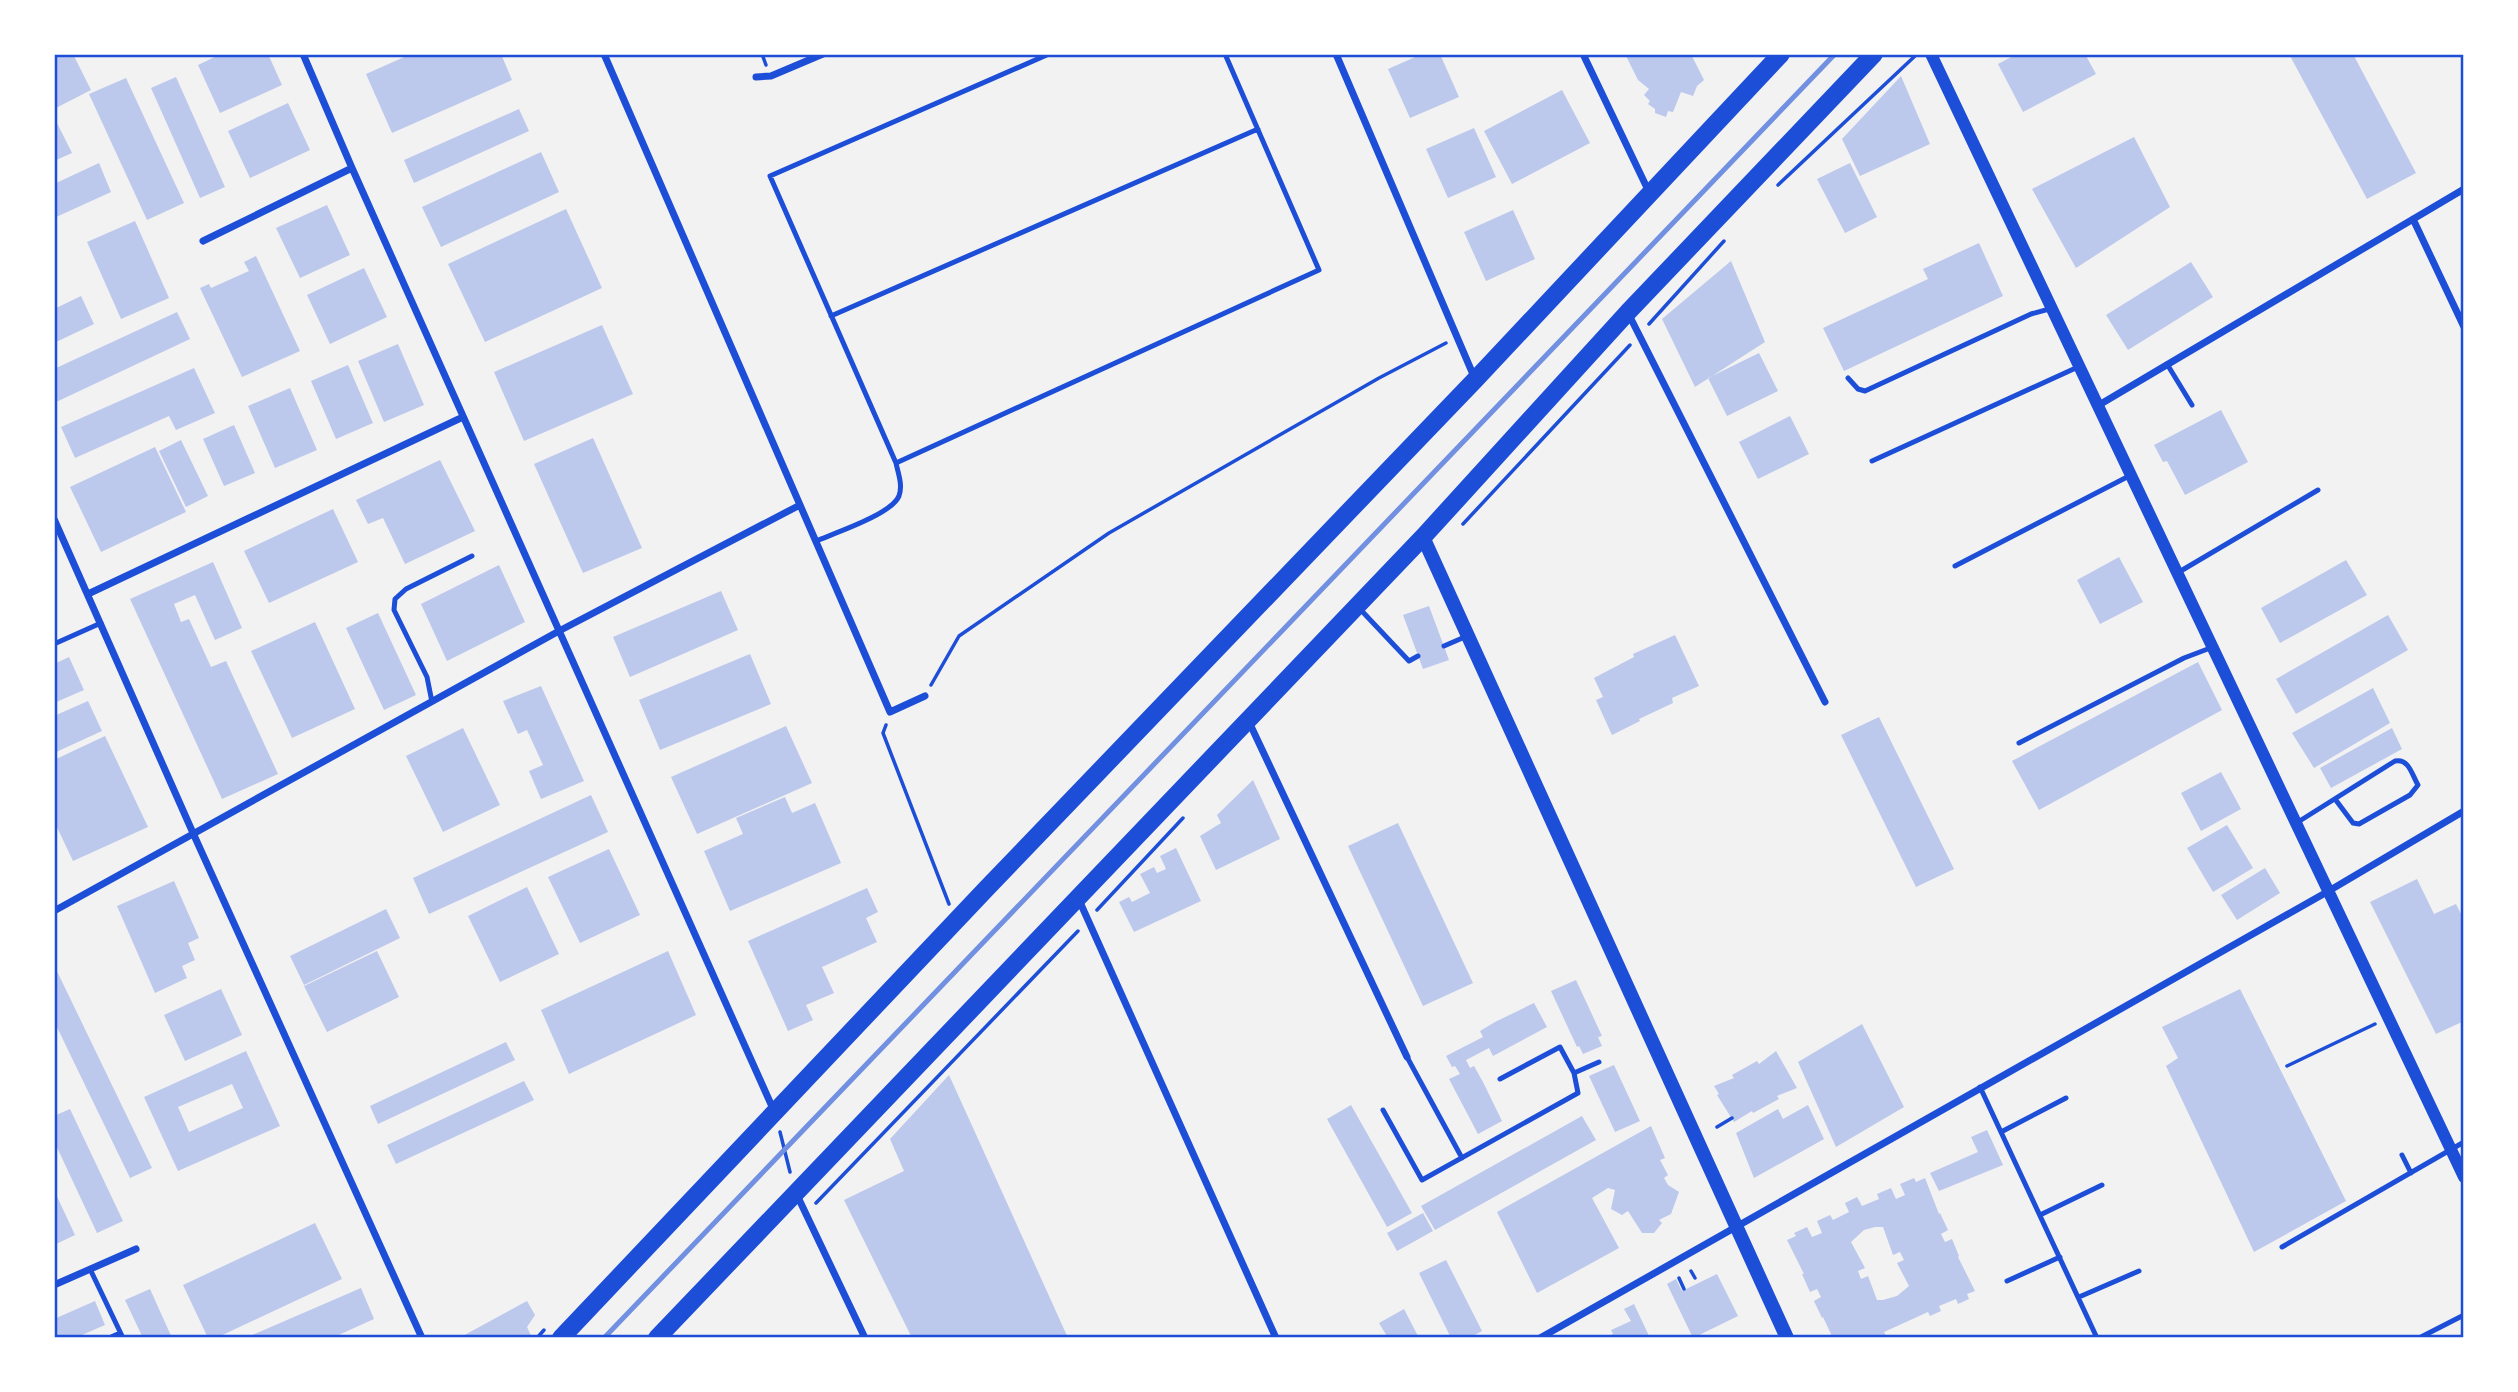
<svg xmlns="http://www.w3.org/2000/svg" width="2518" height="1392" font-family="'Noto Sans',sans-serif">
  <style>
    .building { fill: #bdc9ec; fill-rule: evenodd }
    .lines { fill: none; stroke-linecap: round; stroke-linejoin: round }
    .path { stroke: #1d4ed8; stroke-width: 3.5 }
    .service { stroke: #1d4ed8; stroke-width: 5 }
    .minor { stroke: #1d4ed8; stroke-width: 7 }
    .tertiary { stroke: #1d4ed8; stroke-width: 12 }
    .secondary { stroke: #1d4ed8; stroke-width: 14 }
    .primary { stroke: #1d4ed8; stroke-width: 18 }
    .rail { stroke: #7290e2; stroke-width: 5 }
    .neatline { fill: none; stroke: #1d4ed8; stroke-width: 2.5 }
  </style>
  <rect width="100%" height="100%" fill="#f2f2f2"/>
  <path class="building" d="M54 54H73L91 90 54 109Z
    M221 54H268L282 85 220 113 198 65Z
    M411 54H501L512 80 392 133 366 74Z
    M1422 54H1440L1459 97 1410 118 1388 69Z
    M1625 54H1691L1704 80 1697 86 1693 96 1681 92 1673 112 1668 111 1666 117 1655 113V109L1648 104 1650 101 1644 95 1649 89 1638 80Z
    M2017 54H2085L2096 74 2023 112 1998 64Z
    M2289 54H2353L2416 173 2367 199Z
    M1901 76 1930 144 1860 176 1842 139Z
    M176 77 225 187 200 198 151 88Z
    M126 78 184 203 147 220 89 94Z
    M1562 90 1590 143 1512 184 1484 131Z
    M288 103 310 150 250 178 228 131Z
    M519 109 529 131 414 183 404 160Z
    M54 117 72 153 54 161Z
    M1474 128 1496 177 1448 198 1426 149Z
    M2134 137 2170 207 2076 268 2032 189Z
    M541 152 559 192 441 247 422 207Z
    M99 163 111 192 54 218V184Z
    M1850 163 1877 217 1845 233 1817 179Z
    M327 205 350 255 300 278 276 228Z
    M566 209 602 288 485 342 448 264Z
    M1513 210 1535 259 1486 281 1464 232Z
    M135 221 169 298 121 319 87 242Z
    M1979 243 2003 296 1844 371 1823 328 1928 279 1923 269Z
    M256 256 300 351 242 377 200 288 209 284 211 288 249 271 244 262Z
    M1731 261 1765 342 1695 387 1662 319Z
    M2191 262 2213 297 2128 350 2106 315Z
    M364 268 387 317 330 344 307 295Z
    M81 296 94 324 54 343V309Z
    M177 312 190 339 54 403V369Z
    M602 325 633 394 524 441 494 372Z
    M398 344 424 405 384 422 358 361Z
    M1759 353 1778 391 1727 416 1708 378Z
    M348 365 373 423 336 439 311 381Z
    M194 368 215 413 176 430 169 416 75 458 61 427Z
    M290 388 317 450 275 468 248 406Z
    M2221 410 2248 462 2185 495 2167 461 2163 462 2154 445Z
    M1790 416 1809 454 1758 479 1739 442Z
    M234 425 255 473 224 486 203 439Z
    M593 438 642 548 583 573 534 464Z
    M181 440 208 496 186 507 159 451Z
    M155 447 186 512 101 552 70 487Z
    M440 460 475 531 405 564 383 518 368 524 356 500Z
    M333 509 358 562 269 603 244 551Z
    M2119 557 2143 602 2100 624 2077 580Z
    M2346 560 2367 595 2280 643 2261 608Z
    M213 562 242 628 215 640 195 595 174 604 181 622 189 619 211 667 226 661 278 774 222 799 130 599Z
    M499 565 525 622 447 661 421 604Z
    M721 591 738 630 630 677 613 637Z
    M1429 606 1449 660 1423 669 1403 615Z
    M378 613 416 695 384 710 346 628Z
    M2388 615 2408 650 2296 714 2276 679Z
    M315 622 355 709 292 738 251 651Z
    M1675 635 1699 686 1672 698 1673 703 1639 719 1640 721 1612 735 1596 700 1603 697 1594 678 1634 657 1633 654Z
    M750 654 771 704 660 750 639 700Z
    M69 657 84 690 54 703V664Z
    M2198 662 2222 710 2039 810 2012 761Z
    M541 686 584 781 541 799 529 771 543 765 527 730 518 734 503 701Z
    M2373 688 2390 723 2314 768 2292 733Z
    M88 701 102 731 54 753V716Z
    M1879 717 1954 869 1916 887 1841 735Z
    M786 726 812 783 697 834 671 777Z
    M463 728 500 805 443 832 406 756Z
    M2392 728 2402 749 2331 788 2320 768Z
    M105 736 148 827 73 861 54 821V760Z
    M2221 772 2241 809 2201 831 2181 793Z
    M1253 780 1280 839 1216 870 1200 836 1221 823 1217 815Z
    M591 795 608 832 429 914 413 878Z
    M785 797 792 813 815 803 841 863 730 911 704 851 743 834 736 818Z
    M1398 823 1473 983 1423 1006 1348 846Z
    M2227 825 2253 868 2213 892 2187 848Z
    M1176 848 1201 901 1134 932 1119 902 1129 897 1132 902 1150 893 1140 874 1154 867 1157 873 1166 869 1160 856Z
    M609 849 640 915 580 943 548 877Z
    M2265 868 2280 893 2237 920 2221 895Z
    M2417 879 2434 914 2456 904 2464 920V1021L2436 1034 2370 902Z
    M174 881 199 938 188 943 195 960 182 966 187 978 155 993 117 906Z
    M527 887 559 954 500 982 468 916Z
    M867 888 878 912 866 918 877 942 822 967 834 993 806 1005 813 1020 788 1031 748 941Z
    M386 909 400 938 304 985 290 956Z
    M377 951 399 997 327 1032 304 986Z
    M668 951 696 1015 569 1074 541 1010Z
    M54 965 152 1168 130 1178 54 1021Z
    M1576 980 1602 1036 1598 1037 1602 1046 1583 1054 1579 1046 1577 1047 1551 991Z
    M221 989 242 1035 185 1061 164 1015Z
    M2240 989 2346 1201 2254 1252 2166 1066 2178 1058 2162 1027Z
    M1534 1003 1547 1027 1493 1056 1489 1048 1466 1060 1470 1068 1474 1066 1483 1082 1502 1121 1478 1134 1449 1079 1460 1074 1455 1066 1452 1067 1446 1056 1483 1037 1480 1031 1495 1022Z
    M1862 1024 1904 1107 1836 1147 1798 1062Z
    M506 1042 515 1060 378 1124 370 1106Z
    M246 1051 280 1126 178 1171 144 1097ZM232 1084 243 1108 189 1132 178 1107Z
    M1776 1051 1797 1088 1777 1096 1779 1099 1753 1113 1752 1111 1734 1122 1717 1095 1719 1094 1714 1086 1734 1078 1732 1075 1757 1061 1759 1064Z
    M1614 1065 1640 1121 1615 1132 1589 1076Z
    M949 1075 974 1130 1068 1338H912L844 1200 904 1171 890 1139Z
    M524 1081 534 1100 396 1164 387 1145Z
    M1351 1105 1412 1213 1387 1227 1327 1119Z
    M1808 1105 1824 1139 1754 1178 1736 1133 1778 1109 1783 1119Z
    M70 1109 123 1221 97 1233 54 1141V1116Z
    M1582 1116 1596 1140 1435 1230 1421 1206Z
    M1651 1126 1665 1158 1660 1160 1668 1175 1664 1178 1668 1185 1679 1192 1671 1214 1659 1220 1662 1223 1654 1233H1642L1628 1211 1622 1215 1611 1209 1615 1190 1608 1188 1592 1198 1619 1248 1537 1293 1497 1212Z
    M1987 1130 2003 1165 1939 1191 1930 1173 1978 1152 1971 1137Z
    M1914 1178 1916 1182 1925 1178 1939 1214 1940 1213 1948 1230 1941 1234 1945 1242 1952 1239 1959 1256 1958 1257 1975 1291 1967 1294 1969 1299 1958 1304 1956 1299 1939 1306 1941 1311 1930 1316 1928 1312 1884 1332 1886 1336 1882 1338H1830L1831 1334 1823 1317 1822 1318 1814 1301 1821 1297 1817 1289 1810 1292 1802 1274H1804L1787 1240 1796 1236 1794 1233 1807 1227 1812 1237 1822 1233 1817 1221 1830 1215 1833 1220 1849 1212 1845 1203 1857 1197 1862 1206 1879 1199 1877 1194 1891 1188 1896 1199 1905 1195 1900 1184ZM1875 1227H1883L1893 1255 1900 1252 1904 1260 1897 1263 1909 1286 1897 1296 1883 1300H1877L1868 1276 1861 1279 1858 1271 1865 1268 1851 1242 1864 1230Z
    M54 1190 75 1235 54 1245Z
    M1423 1213 1433 1231 1397 1251 1387 1233Z
    M315 1223 342 1279 216 1338H208L183 1285Z
    M1446 1260 1482 1331 1469 1338H1451L1419 1273Z
    M1717 1274 1738 1316 1693 1338 1667 1284 1676 1279 1682 1291Z
    M361 1288 374 1319 332 1338H253L252 1335Z
    M150 1289 172 1338H143L125 1300Z
    M95 1301 105 1325 75 1338H54V1319Z
    M527 1301 535 1315 527 1327 532 1338H459Z
    M1634 1304 1650 1338H1605L1613 1334 1611 1330 1631 1321 1624 1309Z
    M1404 1309 1419 1338H1388L1379 1323Z"/>
  <g class="lines">
    <path class="path" d="M762 54 766 65
      M1778 185 1915 56
      M1649 324 1724 241
      M1463 524 1630 345
      M931 685 959 636 1109 533 1379 378 1446 343
      M886 725 883 733 949 904
      M1097 910 1183 818
      M2287 1066 2375 1024
      M1717 1127 1732 1118
      M780 1132 790 1172
      M816 1203 1078 931
      M1691 1271 1695 1278
      M1679 1278 1684 1289
      M537 1338 544 1330"/>
    <path class="service" d="M831 316 1258 129
      M2167 364 2192 405
      M1848 378 1858 389 1865 391 2031 314 2053 308
      M1872 461 2078 367
      M896 463 1319 270 1225 54
      M816 541C835 533 892 514 899 496 903 485 898 473 896 463L770 176 1049 54
      M1955 566 2131 475
      M2179 572 2318 490
      M1359 608 1409 661 1418 656
      M54 644 101 623
      M1444 646 1467 636
      M432 702 427 677 394 610 395 599 406 589 472 556
      M2019 743 2184 658 2213 647
      M2298 822 2395 761C2409 758 2412 775 2418 785L2410 795 2359 824 2353 823 2335 799
      M1407 1057 1462 1158
      M1500 1079 1560 1047 1574 1073 1599 1062
      M1980 1087 2097 1338
      M1383 1110 1422 1180 1578 1093 1574 1073
      M2001 1132 2066 1098
      M2402 1155 2411 1173
      M2040 1215 2102 1185
      M2282 1247 2464 1142
      M90 1269 123 1338
      M2007 1281 2060 1257
      M2079 1297 2139 1271
      M109 1338 120 1333
      M2419 1338 2464 1315"/>
    <path class="minor" d="M303 54 352 168 774 1111
      M604 54 890 712 925 696
      M1336 54 1475 379
      M1583 54 1649 192
      M756 77 771 76 823 54
      M2413 219 2464 327
      M203 241 352 168
      M1628 313 1825 702
      M2099 405 2464 189
      M54 519 193 833 422 1338
      M88 594 463 417
      M1249 722 1407 1057
      M1079 900 1276 1338
      M54 911 559 631 800 505
      M796 1193 865 1338
      M54 1285 136 1249
      M1540 1338 2327 892 2464 811"/>
    <path class="tertiary" d="M1931 54 2464 1177"/>
    <path class="secondary" d="M1423 537 1787 1338"/>
    <path class="primary" d="M561 1338 986 889 1475 380 1781 54
      M657 1338 1423 537 1628 312 1874 54"/>
    <path class="rail" d="M604 1338 1835 54"/>
  </g>
  <rect width="2518" height="1392" fill="none" stroke="#ffffff" stroke-width="112"/>
  <rect x="56" y="56" width="2406" height="1280" class="neatline"/>
</svg>
